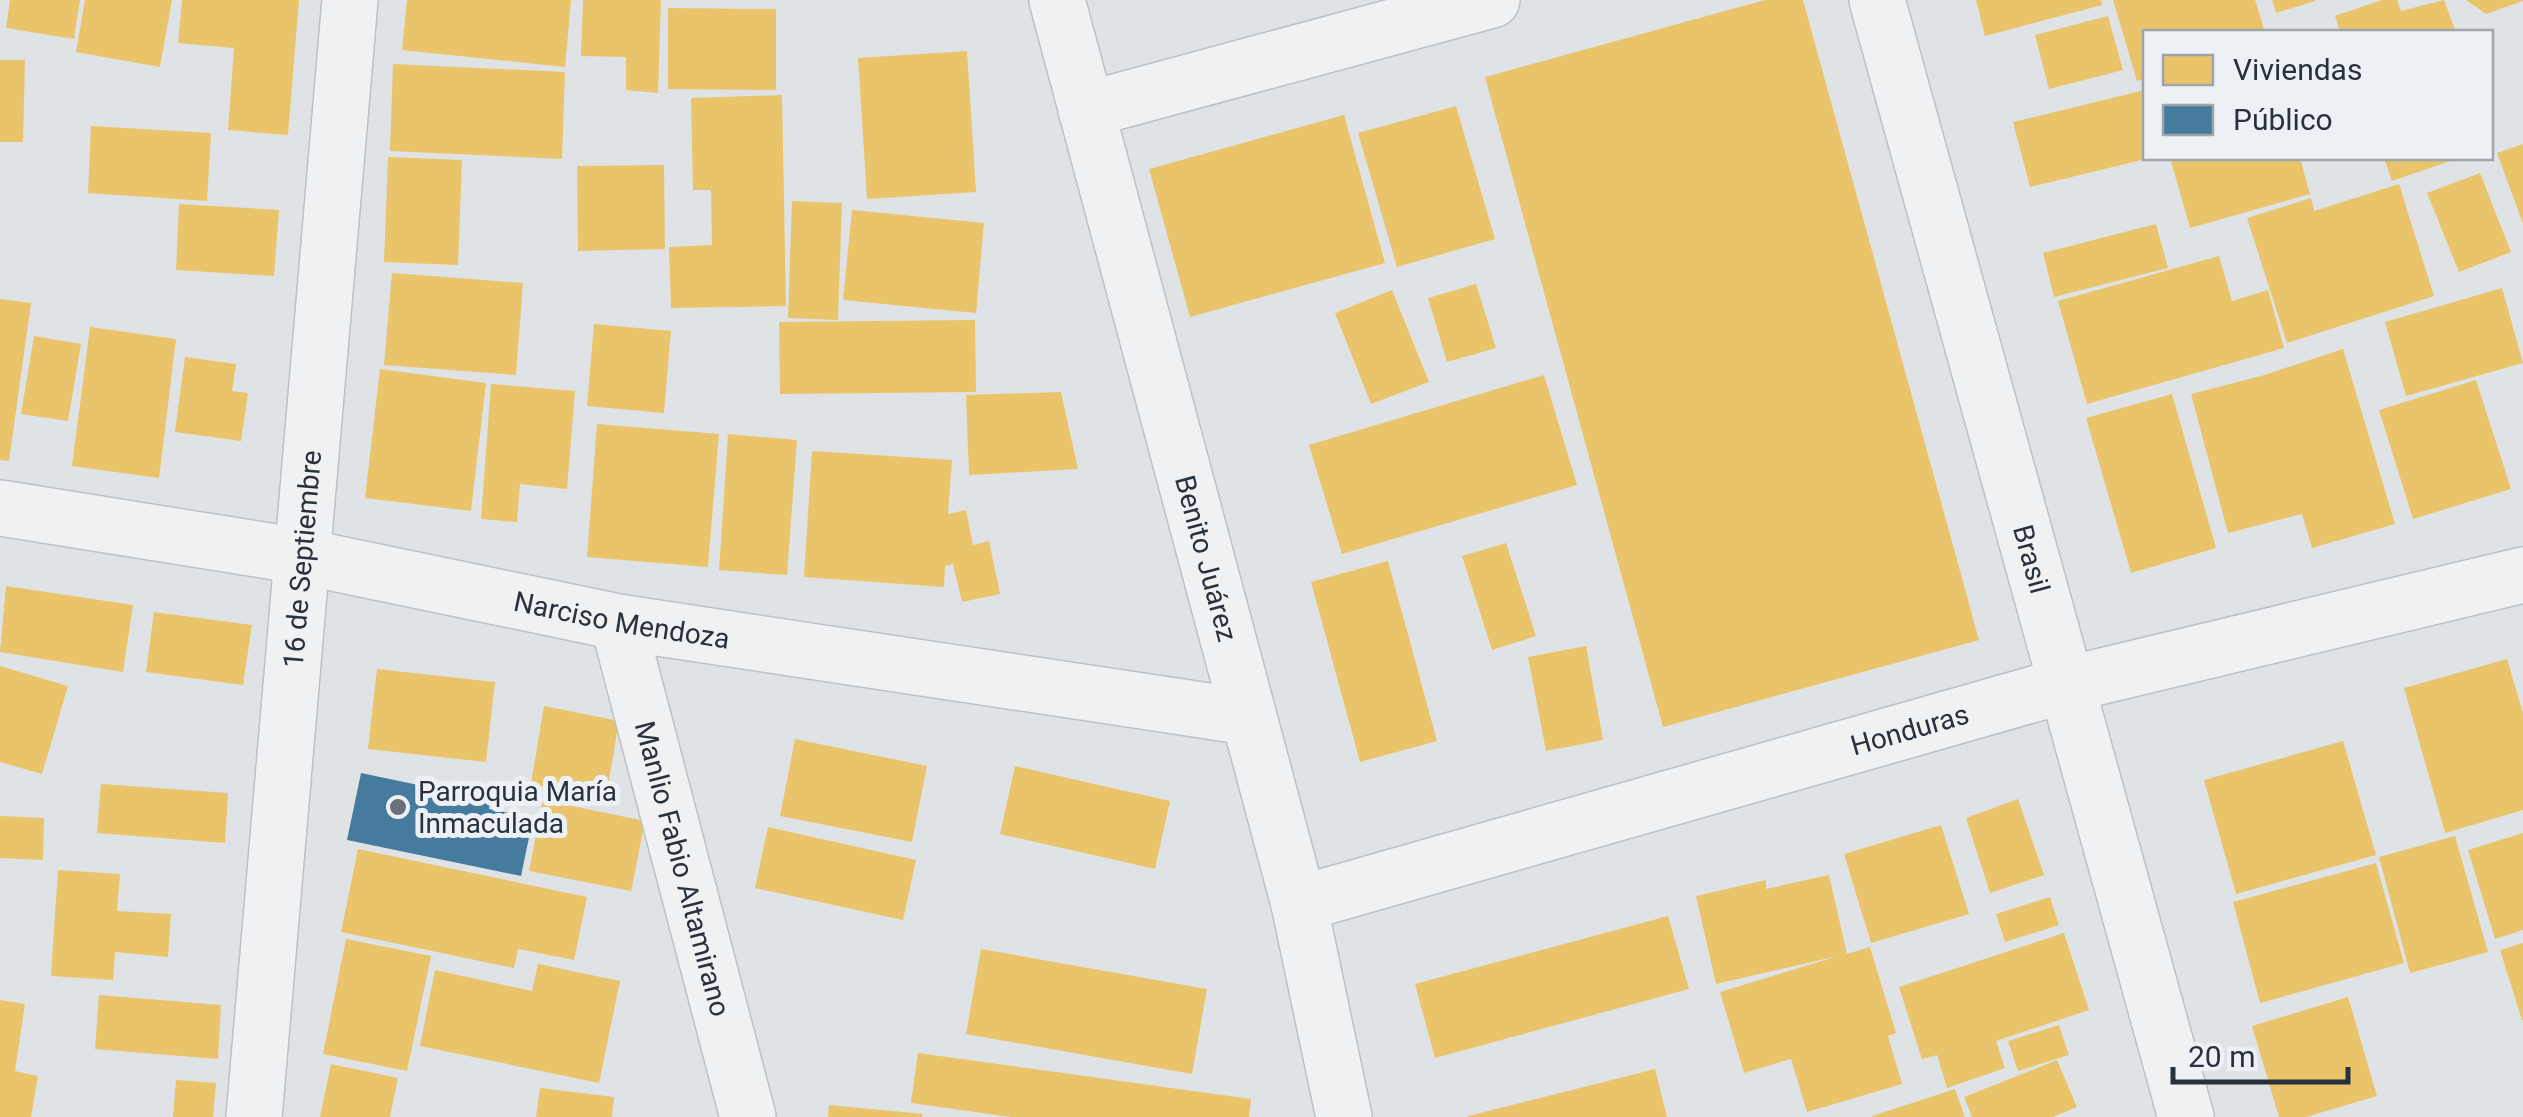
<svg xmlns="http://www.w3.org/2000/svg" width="2523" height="1117" font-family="Roboto,sans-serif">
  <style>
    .homes { fill: #e9c46a }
    .public { fill: #457b9d }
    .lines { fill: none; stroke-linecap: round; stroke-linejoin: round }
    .minor-casing { stroke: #bec1c4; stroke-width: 58 }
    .minor { stroke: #f0f1f2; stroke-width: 55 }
    .poi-dot { fill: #687079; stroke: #edf1f5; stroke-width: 4 }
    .labels { text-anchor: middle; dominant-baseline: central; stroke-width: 10; stroke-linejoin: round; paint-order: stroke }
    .street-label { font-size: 28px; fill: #27323e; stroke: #edf1f5 }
    .poi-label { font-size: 28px; fill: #27323e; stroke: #edf1f5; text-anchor: start }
  </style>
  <rect width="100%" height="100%" fill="#e0e3e6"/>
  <path class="homes" d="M10 0H80L74 39 6 28Z
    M85 0H172L160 67 76 52Z
    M182 0H299L288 135 228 130 234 48 178 43Z
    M407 0H571L565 67 402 50Z
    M583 0H661L658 93 626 90V57L581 56Z
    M1765 0H1803L1979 640 1663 727 1485 77Z
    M1976 0H2101L2102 5 1985 36Z
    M2113 0H2255L2265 32H2146V79L2137 81Z
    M2272 0H2315V1L2276 13Z
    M2382 0H2397L2401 11 2444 0 2456 32H2340L2335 16Z
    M2466 0H2523V1L2486 14Z
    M668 8 776 9V90L668 89Z
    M2108 16 2123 70 2049 89 2035 35Z
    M967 51 976 192 867 199 858 58Z
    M0 60H25L23 142H0Z
    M393 64 565 72 562 159 390 151Z
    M2145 90 2146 159 2030 187 2013 122Z
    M782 95 786 306 671 308 669 247 712 245 711 190H693L691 98Z
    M1456 106 1495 239 1397 267 1358 133Z
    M1344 115 1385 263 1190 317 1149 169Z
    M91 126 211 133 207 201 88 193Z
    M2523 144V224L2497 153Z
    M388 157 462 160 458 265 384 262Z
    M2170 158H2300L2310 194 2190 228Z
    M2384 158H2459L2392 181Z
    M664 165 665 249 578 251 577 166Z
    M2480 173 2511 252 2459 272 2427 193Z
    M2399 184 2434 296 2287 343 2247 218 2311 198 2314 211Z
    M792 201 842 203 838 320 788 318Z
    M179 204 279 210 274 276 176 270Z
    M852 210 984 223 976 313 843 300Z
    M2156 224 2168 268 2054 297 2043 253Z
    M2219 256 2232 301 2268 290 2284 348 2087 404 2058 301Z
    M392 273 523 283 516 375 384 365Z
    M1476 284 1496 348 1447 362 1428 298Z
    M2502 288 2523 363 2406 396 2385 322Z
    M1392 290 1429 382 1371 404 1335 313Z
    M0 299 31 303 9 461 0 460Z
    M975 320 976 392 780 394 779 322Z
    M594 324 671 331 664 413 587 406Z
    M90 327 176 339 159 478 72 466Z
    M34 336 81 344 68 421 21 414Z
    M2343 349 2395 524 2312 548 2302 514 2228 533 2191 394 2261 376Z
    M185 357 236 364 232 391 248 393 241 441 175 432Z
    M380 369 486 383 471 511 365 498Z
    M1544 375 1577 485 1342 554 1309 445Z
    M2476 380 2511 489 2413 519 2379 410Z
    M491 384 575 391 567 489 520 484 517 522 481 519Z
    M1061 392 1078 469 969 475 966 395Z
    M2172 394 2216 548 2131 573 2086 418Z
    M597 424 719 434 708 567 587 557Z
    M728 434 797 440 787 575 719 570Z
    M812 451 952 460 948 514 966 510 973 545 989 541 1000 594 962 602 953 564 945 566 944 587 804 577Z
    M1506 543 1536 636 1492 650 1462 556Z
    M1388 561 1437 741 1360 762 1311 582Z
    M6 586 133 605 123 672 0 652Z
    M154 612 252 625 243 685 146 672Z
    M1586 646 1603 740 1546 751 1528 657Z
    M2507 659 2523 713V810L2445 833 2404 688Z
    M0 666 68 686 42 774 0 762Z
    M377 669 495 682 486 762 368 749Z
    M544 706 619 721 606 798 531 784Z
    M795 739 927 766 912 842 780 816Z
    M2343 741 2376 855 2236 894 2204 780Z
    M1015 766 1170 801 1155 869 1000 834Z
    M101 784 228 793 225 843 97 833Z
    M2018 799 2044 875 1990 893 1966 818Z
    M543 800 645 821 631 891 529 871Z
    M0 816 44 818 43 860 0 858Z
    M1941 825 1969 914 1871 943 1844 854Z
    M768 827 916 860 903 920 755 888Z
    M2523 833V930L2495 939 2468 850Z
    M2455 836 2488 952 2410 973 2379 857Z
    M358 849 587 897 574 960 518 949 514 968 341 932Z
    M2376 863 2404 963 2260 1003 2233 902Z
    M58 870 120 874 117 911 171 914 168 957 115 952 113 980 51 976Z
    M1829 875 1847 954 1870 947 1896 1033 1888 1036 1902 1084 1807 1112 1791 1059 1744 1073 1720 992 1838 956 1716 984 1696 896 1766 880V889Z
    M2050 897 2059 925 2005 942 1996 914Z
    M1668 916 1689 989 1435 1058 1415 984Z
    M2064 933 2089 1010 1996 1041 2005 1068 1947 1088 1937 1055 1922 1059 1899 987Z
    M346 939 431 956 407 1071 323 1054Z
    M2523 943V1020H2522L2500 950Z
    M981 949 1207 989 1192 1074 966 1034Z
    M538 964 620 981 599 1083 420 1046 435 970 532 991Z
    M99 995 221 1005 218 1059 95 1049Z
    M2348 997 2377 1096 2306 1117H2279L2252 1026Z
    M0 1000 25 1004 15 1071 38 1076 31 1117H0Z
    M2059 1025 2069 1055 2018 1071 2008 1041Z
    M918 1053 1251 1099 1249 1117H1011L911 1103Z
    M2057 1060 2077 1107 2053 1117H1972L1964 1097Z
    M331 1064 398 1078 390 1117H320Z
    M1655 1069 1667 1117H1468V1116Z
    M176 1080 216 1083 213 1117H173Z
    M540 1088 614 1097 612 1117H536Z
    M1955 1089 1965 1117H1872V1116Z
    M829 1105 923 1114 922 1117H828Z"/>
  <path class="public" d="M361 773 490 800 489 809 533 818 521 876 347 840Z"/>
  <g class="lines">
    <g class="minor-casing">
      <g id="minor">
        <path id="s1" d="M1057 0 1299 904 1344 1117"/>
        <path id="s2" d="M1877 0 2186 1117"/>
        <path d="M1086 110 1492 0"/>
        <path id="s3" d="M0 508 300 556 618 622 1248 717"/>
        <path id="s4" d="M618 622 748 1117"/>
        <path id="s5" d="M1299 904 2069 684 2523 575"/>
        <path id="s6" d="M254 1117 350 0"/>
      </g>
    </g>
    <use href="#minor" class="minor"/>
  </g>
  <circle class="poi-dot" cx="398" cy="807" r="10"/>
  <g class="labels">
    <g class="street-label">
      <text stroke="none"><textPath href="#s1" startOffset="578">Benito Juárez</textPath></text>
      <text stroke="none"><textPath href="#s6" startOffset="560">16 de Septiembre</textPath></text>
      <text stroke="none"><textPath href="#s2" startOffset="580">Brasil</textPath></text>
      <text stroke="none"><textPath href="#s3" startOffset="632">Narciso Mendoza</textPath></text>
      <text stroke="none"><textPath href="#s5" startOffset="635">Honduras</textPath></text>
      <text stroke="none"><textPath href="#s4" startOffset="255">Manlio Fabio Altamirano</textPath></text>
    </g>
    <g class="poi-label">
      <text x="418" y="791">Parroquia María<tspan x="418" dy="32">Inmaculada</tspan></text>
    </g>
  </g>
  <rect x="2143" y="30" width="350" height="130" fill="#edf1f5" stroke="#9ea5ac" stroke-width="2.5"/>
  <rect x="2163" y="55" width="50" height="30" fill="#e9c46a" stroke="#9ea5ac" stroke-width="2.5"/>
  <text x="2233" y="80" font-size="30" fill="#27323e">Viviendas</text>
  <rect x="2163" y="105" width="50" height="30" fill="#457b9d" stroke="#9ea5ac" stroke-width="2.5"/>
  <text x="2233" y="130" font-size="30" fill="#27323e">Público</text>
  <path d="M2173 1067v15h175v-15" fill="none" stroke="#27323e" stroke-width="5"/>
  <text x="2188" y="1067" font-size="30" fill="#27323e" stroke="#edf1f5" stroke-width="8" paint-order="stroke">20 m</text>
</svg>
